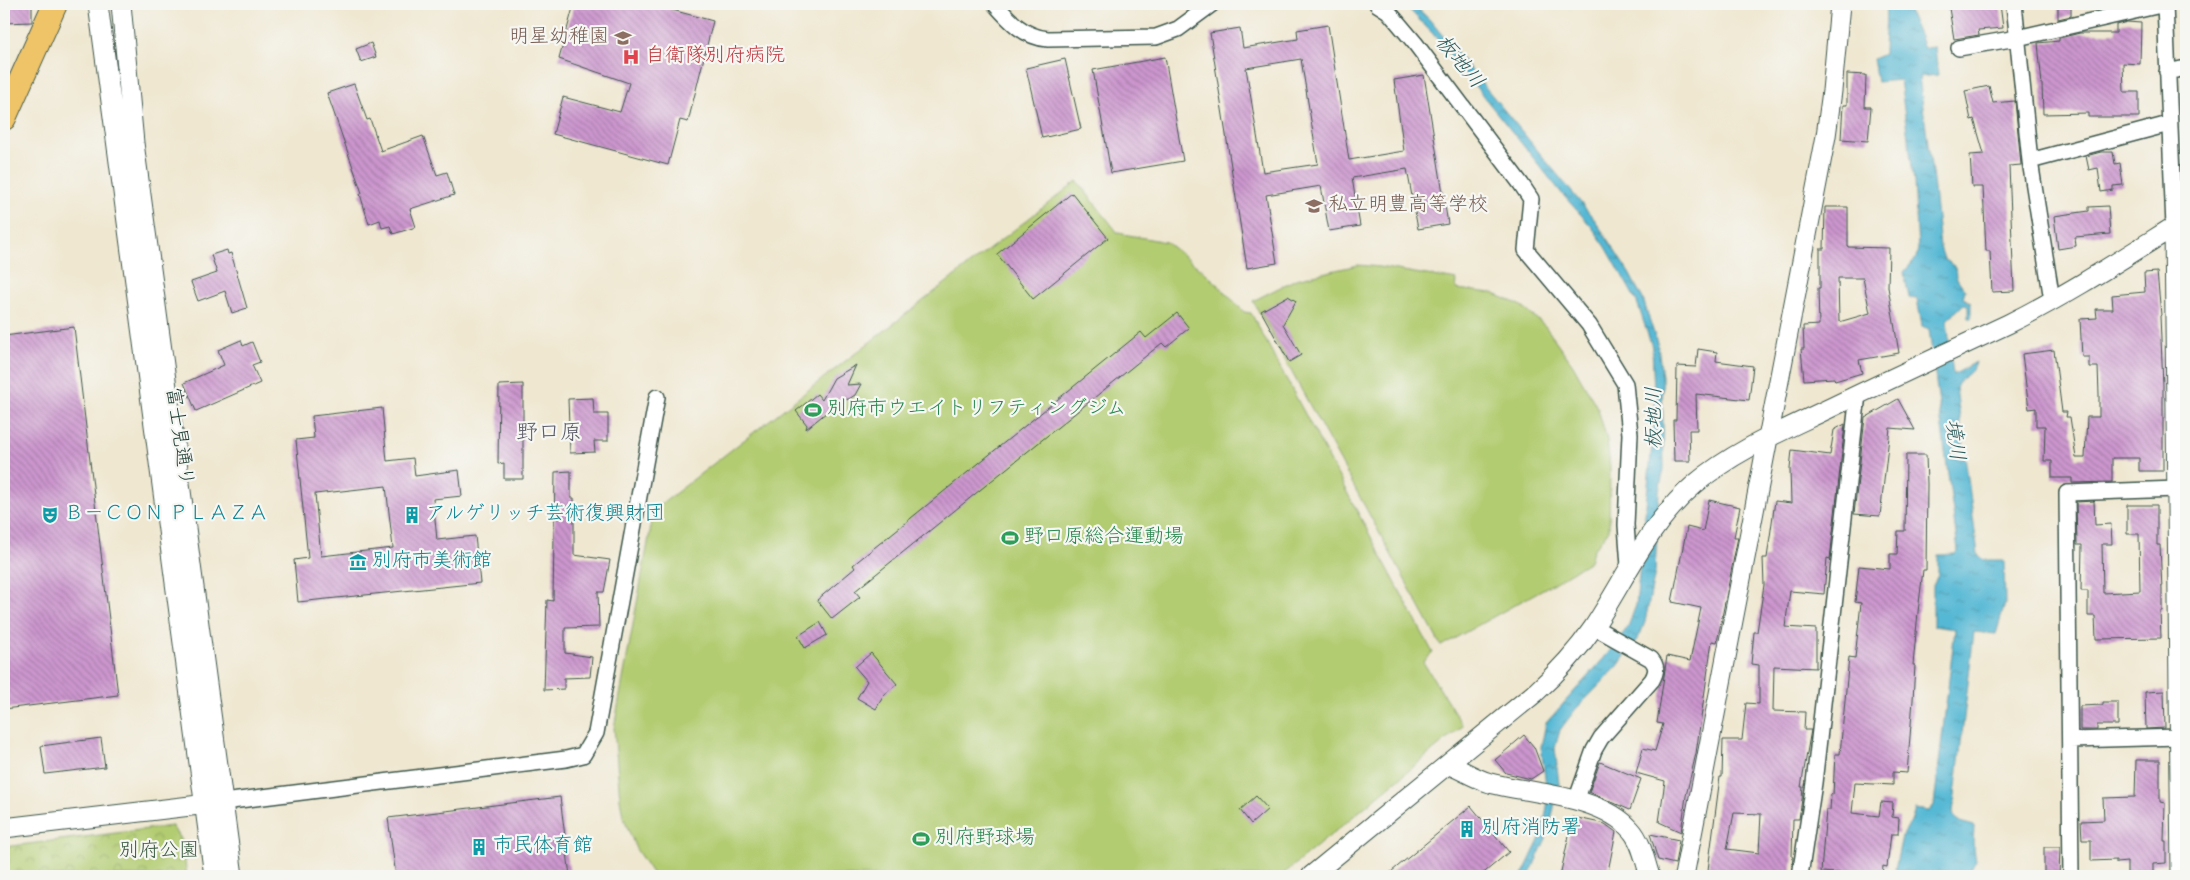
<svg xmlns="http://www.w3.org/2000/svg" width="2190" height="880" font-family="Dekko,'Klee One',sans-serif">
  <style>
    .green { fill: #b2cc71; stroke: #688452 }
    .park { fill: url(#park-crowns); stroke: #688452 }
    .water { fill: url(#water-ripples); stroke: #3a7a84 }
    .building { fill: url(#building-back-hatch); fill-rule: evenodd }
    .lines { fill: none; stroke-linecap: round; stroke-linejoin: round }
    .minor-casing { stroke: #3e564b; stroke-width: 18 }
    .tertiary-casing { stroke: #3e564b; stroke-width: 21 }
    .primary-casing { stroke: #3e564b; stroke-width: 26 }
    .minor { stroke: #fff; stroke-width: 15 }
    .tertiary { stroke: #fff; stroke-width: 19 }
    .primary { stroke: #efc469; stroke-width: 24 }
    .labels { text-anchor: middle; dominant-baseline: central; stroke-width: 4.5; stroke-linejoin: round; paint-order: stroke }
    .education-label { font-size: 20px; fill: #785e54; stroke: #f6f6f2; text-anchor: end }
    .health-label { font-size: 20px; fill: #be3a42; stroke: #f6f6f2; text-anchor: start }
    .leisure-label { font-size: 20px; fill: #27864d; stroke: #f6f6f2; text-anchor: start }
    .street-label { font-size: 20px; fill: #1f3d34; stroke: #f6f6f2 }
    .culture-label { font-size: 20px; fill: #0d838f; stroke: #f6f6f2; text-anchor: start }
    .park-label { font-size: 20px; fill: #3c5a40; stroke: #f6f6f2 }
    .water-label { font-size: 21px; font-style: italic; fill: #2c5c5c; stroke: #f6f6f2 }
    .quarter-label { font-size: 22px; fill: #5c5c6a; stroke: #f6f6f2 }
  </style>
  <defs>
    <pattern id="park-crowns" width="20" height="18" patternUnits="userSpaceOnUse" patternTransform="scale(1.25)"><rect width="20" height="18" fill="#b2cc71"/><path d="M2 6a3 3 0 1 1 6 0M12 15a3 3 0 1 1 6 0" fill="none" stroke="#90a75e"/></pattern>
    <pattern id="water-ripples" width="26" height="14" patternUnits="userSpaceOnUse" patternTransform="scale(1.25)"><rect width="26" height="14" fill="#55b8d4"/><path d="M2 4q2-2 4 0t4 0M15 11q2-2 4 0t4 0" fill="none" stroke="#4697ad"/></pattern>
    <pattern id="building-back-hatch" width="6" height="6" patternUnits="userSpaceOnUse" patternTransform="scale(1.25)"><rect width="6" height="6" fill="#cc96ce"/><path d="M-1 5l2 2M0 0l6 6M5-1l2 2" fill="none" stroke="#a57ca8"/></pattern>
  </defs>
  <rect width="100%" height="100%" fill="#f6f6f2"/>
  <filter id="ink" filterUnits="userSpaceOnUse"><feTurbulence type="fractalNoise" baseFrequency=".02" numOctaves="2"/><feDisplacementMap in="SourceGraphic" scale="10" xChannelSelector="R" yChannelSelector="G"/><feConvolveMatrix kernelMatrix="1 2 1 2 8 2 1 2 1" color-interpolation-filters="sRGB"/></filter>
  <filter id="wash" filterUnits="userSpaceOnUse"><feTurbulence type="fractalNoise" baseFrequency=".0096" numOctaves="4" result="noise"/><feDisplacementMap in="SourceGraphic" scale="20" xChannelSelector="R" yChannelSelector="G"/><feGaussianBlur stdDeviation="1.12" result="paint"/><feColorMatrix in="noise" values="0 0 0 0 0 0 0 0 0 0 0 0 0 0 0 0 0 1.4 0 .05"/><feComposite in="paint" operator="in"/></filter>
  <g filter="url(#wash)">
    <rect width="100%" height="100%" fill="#efe7d0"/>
    <path class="green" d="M1077 181 1118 233 1166 242 1207 274 1244 312 1251 313 1433 653 1423 662 1463 726 1281 876H654L636 849 623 816 620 799 614 728 654 510Z
      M1358 265 1379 267 1457 280 1456 289 1492 293 1520 305 1545 326 1573 365 1598 409 1607 440 1610 467 1609 530 1593 550 1590 561 1552 584 1441 646 1253 301 1296 279Z"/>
    <path class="park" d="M172 826 182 842 187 876H4V847Z"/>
    <path class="water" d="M1404 4H1413L1429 19 1595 220 1629 273 1643 299 1658 346 1662 377 1664 469 1659 491 1655 572 1645 622 1640 635 1618 666 1575 710 1560 730 1555 748 1560 793 1555 803 1548 834 1529 876H1522L1542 834 1548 801 1541 747 1546 723 1604 658 1628 627 1636 605 1655 415 1652 347 1637 302 1606 247 1591 226 1564 196 1433 34Z
      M1885 4H1907C1911 20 1919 32 1924 48L1935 47 1938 75 1919 77 1933 180 1940 247 1944 259 1955 266 1956 277 1965 290 1963 298 1971 302V318H1968V305L1964 304 1947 320 1953 375 1976 362C1974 374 1960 376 1956 388L1978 554 1984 560H2004L2005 604 1996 634 1974 632 1953 812C1954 823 1965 823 1974 826L1973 843 1976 861 1967 876H1915L1895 869 1902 836 1911 821 1915 809 1929 811 1934 805 1955 629 1933 626V585L1938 575V555L1955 554 1958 550 1929 329 1922 326 1917 299 1909 298 1904 272 1916 258 1918 248 1914 182 1900 80 1877 82 1873 59 1884 54C1884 37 1887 20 1885 4Z"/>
    <g id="blocks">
      <path class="building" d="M4 4H32V22L4 23Z
        M574 4H650L713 21 688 122 680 120 668 165 553 134 563 97 620 112 629 83 559 59Z
        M1971 4H2000L2003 28 1978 30 1979 35 1954 39 1949 8Z
        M2058 4H2071V16L2058 19Z
        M2127 22 2141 23 2140 64 2123 63 2124 92H2139V117H2088V113L2043 114 2042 85 2038 43 2059 41V38L2080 33H2116V25Z
        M1328 25 1349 160 1404 151 1394 80 1424 75 1448 224 1418 229 1407 169 1352 178 1360 226 1329 231 1321 186 1266 195 1277 263 1247 268 1210 33 1240 28 1243 48 1298 39 1297 30ZM1301 59 1318 164 1263 172 1246 68Z
        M371 43 376 57 361 62 356 49Z
        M1165 57 1183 161 1111 173 1093 70Z
        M1065 59 1081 129 1042 138 1026 68Z
        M1847 74 1866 75 1865 107H1871L1868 141 1841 139 1843 105H1847Z
        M354 84 367 120 370 119 381 151 423 136 437 175 447 172 454 195 410 209 416 227 393 234 390 226 382 228 380 220 369 224 360 194 362 193 327 93Z
        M1989 86 1993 103 2015 101 2021 165 2009 166 2014 291 1992 292 1990 251H1986L1983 187H1972L1970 155 1984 154 1974 119 1971 120 1965 91Z
        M2101 152H2113L2115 164 2120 163 2123 185 2113 186V190L2101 192 2098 168 2089 170 2086 156Z
        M1072 193 1108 238 1033 299 997 254Z
        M2108 206 2110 234 2075 237 2076 246 2058 249 2054 216 2089 211V207Z
        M1825 207H1848V247L1889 248 1888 287 1899 353 1859 360 1862 373 1835 381 1834 378 1804 380 1801 349H1804L1803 326 1819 325 1818 288H1820V249H1824ZM1838 278H1863L1870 313 1839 322Z
        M227 250 228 254 231 253 247 308 232 313 225 291 198 301 191 282 217 273 211 255Z
        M2157 272 2161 315 2160 316 2163 385V471H2139V458H2112V482L2072 483V478H2052V461H2044L2045 426H2036V408L2029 409 2022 354 2054 350 2062 412H2067L2066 417H2070L2076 458H2085L2087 417H2099V394L2098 367H2089V357H2082L2080 319 2097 318 2096 309H2113L2112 295 2145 292 2144 273Z
        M1288 296 1296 301 1283 324 1301 355 1289 362 1261 311Z
        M1177 313 1189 328 1166 347 1162 343 855 591 860 597 832 619 817 600 855 568 853 565 1141 332 1146 338Z
        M74 327 118 695 4 709V336Z
        M241 340 243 346 252 342 260 362 252 365 260 383 196 411 184 383 224 365 218 350Z
        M1698 349 1717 352 1716 361 1753 366 1749 400 1696 394 1697 430H1689L1690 461H1674L1673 420H1676L1677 366 1696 367Z
        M856 365 847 385 861 384 855 395 849 399 842 400 806 429 807 425 796 411 817 394 822 400 834 378Z
        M523 384V479H504V463L498 464 499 385Z
        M593 398 594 414H608V441H594L595 452 570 453 568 399Z
        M1898 399 1915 430 1890 428 1880 516 1854 514 1865 418Z
        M382 408 387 461 413 458 415 476 459 470 462 496 433 499 437 540 475 536 480 583 298 602 294 560 308 558 296 440 314 438 312 416ZM386 486 393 548 321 556 315 494Z
        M1845 424 1830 559 1827 558 1824 594 1790 591 1785 627 1816 629V668L1774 666 1773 711 1805 712 1804 730H1811L1801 787H1803L1802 799 1799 819H1793L1792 857H1793L1791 876H1749L1708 870 1720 777H1722L1723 740H1742L1746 703 1759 704V665L1751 664 1754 632H1757L1764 585 1763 558H1767L1775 501 1791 503 1790 469 1792 450 1830 455 1834 430ZM1734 813 1761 814 1759 853 1727 849Z
        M1906 455H1926L1927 484 1926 570H1923L1918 612 1913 665H1915L1913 700 1907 773 1893 772V785L1855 783 1852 813 1879 816 1881 802 1893 803 1892 817 1899 818 1898 834H1891L1887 867 1883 866 1882 876 1821 872 1826 810H1830L1831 794 1833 795 1835 754H1840L1849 657 1855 658 1861 603 1855 602 1859 566 1890 569V554H1897L1898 531H1905Z
        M571 471V498H574V555L610 560 604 592H598L599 627 565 628V653L592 657 590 677 564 678V689L544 690 547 600 553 601 555 472Z
        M1709 500 1740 507 1734 537H1738L1717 642 1712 641 1696 753 1686 796 1681 832 1659 822 1665 781 1636 773 1643 748 1655 751 1663 724 1657 723 1667 656 1690 661 1701 608 1672 602 1687 527 1703 531Z
        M2094 501 2095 525 2111 524 2112 544H2102L2103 593 2140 591 2139 534H2127V505H2157V545H2160L2162 590V611H2160L2161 638 2096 639 2095 616H2088V591H2081L2082 545H2077L2076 502Z
        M820 622 827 635 805 648 798 636Z
        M871 653 897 684 884 695 876 709 857 698 867 681 855 667Z
        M2164 691 2165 728 2146 729 2145 692Z
        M2103 702H2118V725H2097V730H2080V706L2103 705Z
        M1524 735 1534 747 1543 771 1531 779 1506 773 1495 760Z
        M101 738 105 767 45 774 41 746Z
        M2136 760H2160V802L2165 803 2164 841H2166V863L2153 864V876H2127V862L2116 863V860L2091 861V840H2082L2081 821 2104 820 2103 798 2135 797Z
        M1600 762 1641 779 1630 810 1589 792Z
        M1256 796 1268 809 1251 824 1240 810Z
        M560 797 570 876H396L388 818Z
        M1471 806 1509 852 1480 876H1386Z
        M1573 817 1605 824 1616 832 1607 876H1560Z
        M1650 834 1679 840 1675 864 1658 860Z
        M2044 847H2060L2059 876H2044Z"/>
    </g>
  </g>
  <g filter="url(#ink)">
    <use href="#blocks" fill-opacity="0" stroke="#3e564b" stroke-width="1"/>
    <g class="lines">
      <g class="minor-casing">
        <path id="minor" d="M995 4C1010 21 1024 37 1048 39L1156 37 1178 29 1212 4
          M1377 4 1388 11 1415 43 1521 184 1531 199 1526 250 1589 325 1625 384 1630 434 1626 525 1629 566
          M2014 4 2030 161 2052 300
          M2165 4 2174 227
          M1959 48 2017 38 2165 4
          M2167 72 2186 68
          M2030 161 2169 124
          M2071 740 2180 737
          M1576 801 1594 750 1601 738 1652 680C1657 671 1657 666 1651 659L1594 627
          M223 802 566 759 583 755 596 733 657 397
          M1800 876 1814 783 1858 394
          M2071 876 2067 493 2177 489"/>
      </g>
      <g class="tertiary-casing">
        <path id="tertiary" d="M98 4 214 876
          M121 4 134 143 233 876
          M2174 227 2181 876
          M1448 764C1462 770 1476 779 1490 783 1532 794 1601 795 1631 830 1642 842 1645 862 1650 876
          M4 828 216 803
          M1311 876 1535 693C1557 673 1576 653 1593 628 1626 578 1648 524 1695 484 1734 451 1782 431 1828 409 1888 380 1948 352 2008 324 2069 294 2128 255 2186 219
          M1684 876 1826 136 1832 91 1840 4"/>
      </g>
      <g class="primary-casing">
        <path id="primary" d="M4 118 55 4"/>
      </g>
      <use href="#minor" class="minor"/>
      <use href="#tertiary" class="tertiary"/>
      <use href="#primary" class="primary"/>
    </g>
  </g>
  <defs>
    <g id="school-bare" transform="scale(1.35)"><path d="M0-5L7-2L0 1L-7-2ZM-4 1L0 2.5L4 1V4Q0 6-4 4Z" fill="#8d6e63" stroke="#f6f6f2" stroke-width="2.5" paint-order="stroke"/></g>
    <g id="hospital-bare" transform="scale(1.35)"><path d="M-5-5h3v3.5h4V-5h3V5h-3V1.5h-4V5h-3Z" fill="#e0444e" stroke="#f6f6f2" stroke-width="2.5" paint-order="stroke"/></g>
    <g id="stadium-bare" transform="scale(1.35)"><path d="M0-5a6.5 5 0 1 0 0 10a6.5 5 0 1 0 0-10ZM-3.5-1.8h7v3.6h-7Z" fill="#2e9e5b" stroke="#f6f6f2" stroke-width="2.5" paint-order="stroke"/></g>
    <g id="theatre-bare" transform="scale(1.35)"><path d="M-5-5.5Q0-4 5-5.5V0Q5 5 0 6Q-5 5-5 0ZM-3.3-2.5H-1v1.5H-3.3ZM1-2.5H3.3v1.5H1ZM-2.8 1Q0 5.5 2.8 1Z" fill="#0f9aa8" stroke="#f6f6f2" stroke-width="2.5" paint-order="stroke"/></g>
    <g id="building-bare" transform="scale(1.35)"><path d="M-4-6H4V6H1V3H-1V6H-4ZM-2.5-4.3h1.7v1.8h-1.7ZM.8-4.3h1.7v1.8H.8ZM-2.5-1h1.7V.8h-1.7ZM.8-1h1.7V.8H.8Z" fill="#0f9aa8" stroke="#f6f6f2" stroke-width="2.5" paint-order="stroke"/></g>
    <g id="museum-bare" transform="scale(1.35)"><path d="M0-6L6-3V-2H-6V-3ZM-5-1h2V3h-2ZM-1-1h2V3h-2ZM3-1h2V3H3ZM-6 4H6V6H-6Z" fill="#0f9aa8" stroke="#f6f6f2" stroke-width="2.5" paint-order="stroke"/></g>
  </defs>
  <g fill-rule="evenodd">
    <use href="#school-bare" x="623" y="38"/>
    <use href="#hospital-bare" x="631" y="57"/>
    <use href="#school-bare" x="1314" y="206"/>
    <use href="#stadium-bare" x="813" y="410"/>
    <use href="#theatre-bare" x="50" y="515"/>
    <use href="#building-bare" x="412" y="515"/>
    <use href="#stadium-bare" x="1010" y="538"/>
    <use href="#museum-bare" x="358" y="562"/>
    <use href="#building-bare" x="1467" y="829"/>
    <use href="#stadium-bare" x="921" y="839"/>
    <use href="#building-bare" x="479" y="847"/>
  </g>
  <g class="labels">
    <g class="education-label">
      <text x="609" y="38">明星幼稚園</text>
      <text x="1328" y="206" text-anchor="start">私立明豊高等学校</text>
    </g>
    <g class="health-label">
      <text x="645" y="57">自衛隊別府病院</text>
    </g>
    <g class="leisure-label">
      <text x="827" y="410">別府市ウエイトリフティングジム</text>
      <text x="1024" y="538">野口原総合運動場</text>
      <text x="935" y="839">別府野球場</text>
    </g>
    <g class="street-label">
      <text transform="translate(178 437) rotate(82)">富士見通り</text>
    </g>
    <g class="culture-label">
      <text x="64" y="515">Ｂ－ＣＯＮ ＰＬＡＺＡ</text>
      <text x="426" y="515">アルゲリッチ芸術復興財団</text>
      <text x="372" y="562">別府市美術館</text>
      <text x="1481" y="829">別府消防署</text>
      <text x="493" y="847">市民体育館</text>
    </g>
    <g class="park-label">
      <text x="159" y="852">別府公園</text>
    </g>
    <g class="water-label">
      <text transform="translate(1458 63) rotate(50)">板地川</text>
      <text transform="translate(1656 418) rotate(-90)">板地川</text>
      <text transform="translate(1953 440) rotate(83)">境川</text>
    </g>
    <g class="quarter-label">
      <text x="549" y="434">野口原</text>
    </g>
  </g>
  <rect width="2190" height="880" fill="none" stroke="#f6f6f2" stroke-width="20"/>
</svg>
